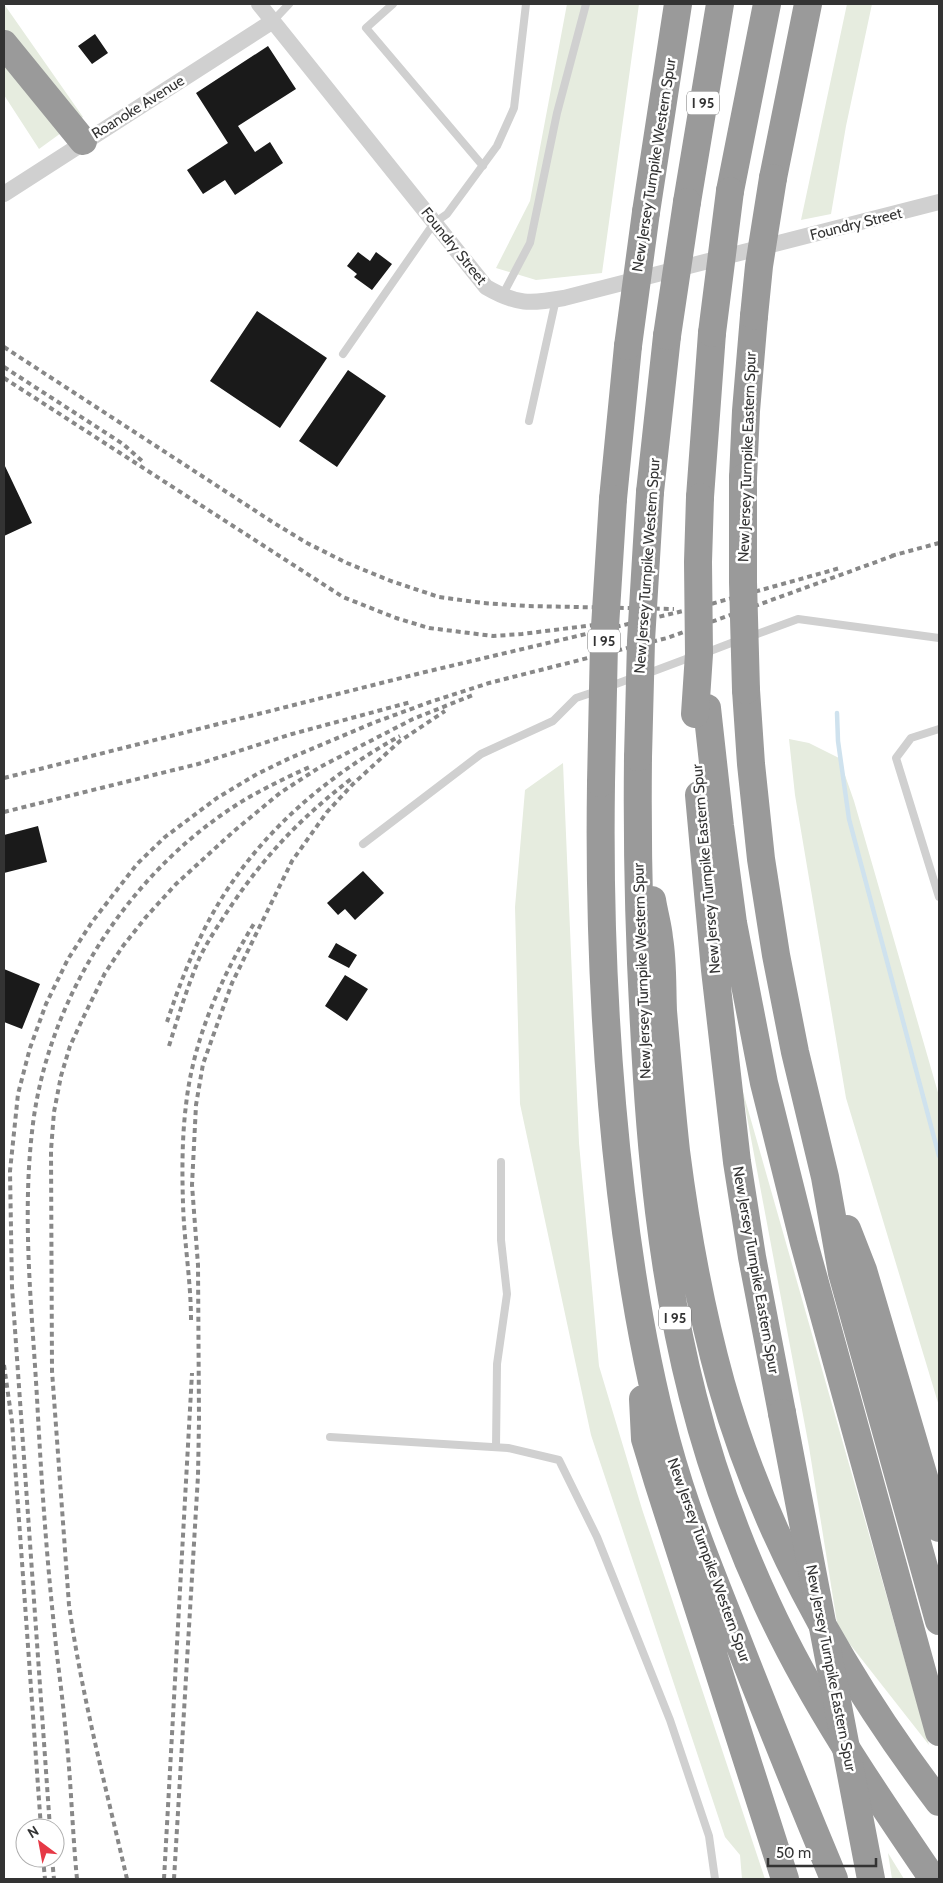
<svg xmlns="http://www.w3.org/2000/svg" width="943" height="1883" font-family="Cabin,sans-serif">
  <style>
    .green { fill: #e6ecdf }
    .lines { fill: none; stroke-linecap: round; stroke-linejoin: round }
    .stream { stroke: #cfe2ee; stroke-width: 4.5 }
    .building { fill: #1a1a1a }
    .service { stroke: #d0d0d0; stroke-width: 8 }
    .minor { stroke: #d0d0d0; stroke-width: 16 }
    .motorway { stroke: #9a9a9a; stroke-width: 28 }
    .rail { stroke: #888; stroke-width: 4; stroke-dasharray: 5 4; stroke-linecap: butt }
    .motorway-bridge { stroke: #9a9a9a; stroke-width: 28 }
    .labels { text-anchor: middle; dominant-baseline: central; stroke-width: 5; stroke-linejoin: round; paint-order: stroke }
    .shield { fill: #fff; stroke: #707070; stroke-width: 1 }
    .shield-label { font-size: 14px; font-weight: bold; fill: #333 }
    .street-label { font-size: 15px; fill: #333; stroke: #fff }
  </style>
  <rect width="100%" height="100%" fill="#fff"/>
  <path class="green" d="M4 4 83 117 39 149 4 95Z
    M567 4H639L602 273 536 280 496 268 530 201Z
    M847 4H872L846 126 831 214 801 220Z
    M789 739 809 743 839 758 854 801 939 1096V1406L846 1098 795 795Z
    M563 763 579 1143 599 1366 642 1509 765 1879H742L740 1855 725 1837 591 1435 520 1104 515 907 525 790Z
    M741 1085 929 1745 838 1629 809 1447Z
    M888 1853 904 1879H892Z"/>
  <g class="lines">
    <path class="stream" d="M837 713 838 741 849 819 939 1156"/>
  </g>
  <path class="building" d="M95 34 108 53 92 64 78 46Z
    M268 46 296 89 238 126 255 152 270 142 283 163 235 195 225 180 203 194 187 170 228 143 196 93Z
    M358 252 370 261 376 252 392 264 372 290 354 277 357 274 347 266Z
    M257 311 327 358 280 428 210 381Z
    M348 370 386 396 337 467 299 441Z
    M4 464 32 523 4 536Z
    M38 826 47 862 4 873V835Z
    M363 871 384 893 355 920 345 909 338 915 327 903Z
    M336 943 357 955 349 968 328 957Z
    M4 969 40 984 22 1029 4 1022Z
    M345 975 368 989 347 1021 325 1006Z"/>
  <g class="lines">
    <path class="service" d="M393 4 366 28 483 166
      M273 21 289 4
      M502 296 530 243 557 113 586 4
      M343 354 434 223 447 214 497 146 514 108 526 4
      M529 421 556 299
      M749 637 798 619 939 638
      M705 653 739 640
      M646 674 694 656
      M608 687 635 677
      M939 729 911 738 896 758 939 897
      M363 844 481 754 553 721 576 698 597 691
      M330 1437 508 1448 559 1460 597 1537 670 1720 709 1836 715 1879
      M496 1447 497 1364 507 1294 501 1240V1162"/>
    <path class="minor" d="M259 4 486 287C517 305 530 304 564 298L939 202
      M4 194 273 21"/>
    <path class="motorway" d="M4 44 83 141
      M773 178 808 4
      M730 191 767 4
      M687 202 720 4
      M646 212 678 4
      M743 478 746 411 754 316
      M650 492 667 336
      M700 497 712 333
      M613 499 628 346
      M746 690 751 764 761 859 776 955 795 1052 825 1177 842 1273 939 1621
      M707 708 720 826 733 923 764 1083 804 1243 939 1732
      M638 757C637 847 639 936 644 1025 650 1150 662 1276 693 1397 711 1468 736 1537 767 1604 812 1702 873 1791 933 1879
      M601 783C599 919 605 1056 621 1192 631 1277 645 1361 667 1443 684 1506 708 1566 732 1626 765 1711 799 1795 834 1879
      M699 795 715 970 737 1162 752 1257 782 1413
      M652 900C654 913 658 926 659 938 663 962 662 987 663 1011 667 1058 671 1104 676 1151 686 1229 700 1307 721 1383 764 1535 844 1677 939 1802
      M847 1229 863 1270 939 1528
      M643 1399 645 1439 658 1482 785 1879"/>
    <path class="rail" d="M4 347 274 523 307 543 347 563 391 581 439 597 483 603 527 606 674 609
      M4 367 123 444 142 461
      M4 378 343 597 396 618 429 628 493 636 522 634 594 625
      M891 556 939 543
      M4 778 421 673 700 607 840 568
      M4 812 198 764 292 734 411 702
      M167 1022C177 992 188 962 202 934 244 847 316 782 400 736
      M169 1046C178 1017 187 988 199 959 208 940 221 921 233 903 268 852 302 817 351 779
      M191 1320C191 1281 184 1242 183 1203 182 1171 182 1137 186 1105 193 1040 221 977 255 922
      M4 1365 12 1422 41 1828
      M50 1828 12 1287 10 1171 18 1094 30 1048 46 1004 68 959 92 922 137 864 165 837 217 798 257 774 290 758 373 723 430 702 489 683 667 638 898 554
      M43 1858 45 1879
      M52 1858 54 1879
      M77 1879C72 1828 71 1776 65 1725 62 1692 57 1659 54 1626 46 1550 41 1474 37 1398 32 1310 22 1220 32 1132 46 999 131 868 246 799 267 787 289 776 312 766
      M127 1879C106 1788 82 1697 69 1605L52 1371 51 1150 54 1112 61 1076 70 1046 84 1016 105 973 123 946 146 917 176 884 234 831 280 793 320 767 413 719 473 695
      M164 1879 192 1373
      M174 1879 198 1476 199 1420 198 1265 192 1185 196 1105 203 1064 232 983 292 861 327 812 353 784 400 741 445 711"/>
    <path class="motorway-bridge" d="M754 316 759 266 773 178
      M712 333 730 191
      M667 336 687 202
      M628 346 646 212
      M743 478V582L746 690
      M695 714 699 654 698 562 700 497
      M638 757 641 641 650 492
      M601 783 604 643 613 499
      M782 1413 871 1879"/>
  </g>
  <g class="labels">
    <g class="shield">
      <rect x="687" y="91.5" width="32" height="23" rx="4"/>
      <rect x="588" y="629.5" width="32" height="23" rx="4"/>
      <rect x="659" y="1306.5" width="32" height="23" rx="4"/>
    </g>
    <g class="shield-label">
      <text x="703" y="103">I 95</text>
      <text x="604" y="641">I 95</text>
      <text x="675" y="1318">I 95</text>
    </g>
    <g class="street-label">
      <text transform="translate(138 107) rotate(-32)">Roanoke Avenue</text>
      <text transform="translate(654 165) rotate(-81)">New Jersey Turnpike Western Spur</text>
      <text transform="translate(856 224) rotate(-14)">Foundry Street</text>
      <text transform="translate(454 246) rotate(51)">Foundry Street</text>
      <text transform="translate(747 457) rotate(-88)">New Jersey Turnpike Eastern Spur</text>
      <text transform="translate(647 566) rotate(-86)">New Jersey Turnpike Western Spur</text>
      <text transform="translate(706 869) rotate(-95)">New Jersey Turnpike Eastern Spur</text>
      <text transform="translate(642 971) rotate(-92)">New Jersey Turnpike Western Spur</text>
      <text transform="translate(756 1270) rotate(80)">New Jersey Turnpike Eastern Spur</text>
      <text transform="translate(709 1560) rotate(70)">New Jersey Turnpike Western Spur</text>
      <text transform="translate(831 1668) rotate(79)">New Jersey Turnpike Eastern Spur</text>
    </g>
  </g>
  <rect width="943" height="1883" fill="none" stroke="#333333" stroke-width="10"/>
  <g transform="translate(40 1843) rotate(328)"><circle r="24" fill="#ffffff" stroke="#adadad"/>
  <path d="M0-4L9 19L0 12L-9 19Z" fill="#e63946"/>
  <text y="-8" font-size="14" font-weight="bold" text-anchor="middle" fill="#333333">N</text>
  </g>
  <path d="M768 1858v8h108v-8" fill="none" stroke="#333333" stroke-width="2.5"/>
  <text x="776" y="1858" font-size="15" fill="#333333" stroke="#ffffff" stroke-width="4" paint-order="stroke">50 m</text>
</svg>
